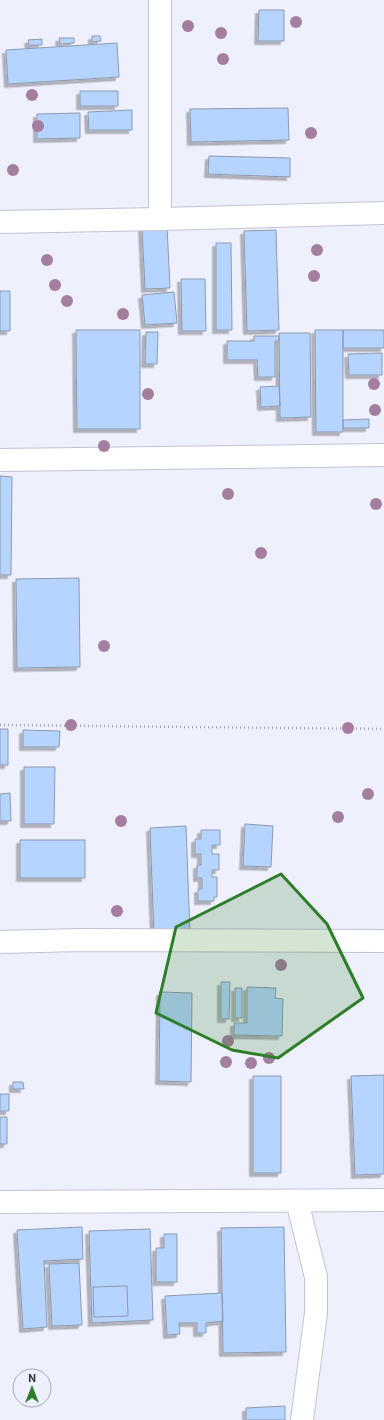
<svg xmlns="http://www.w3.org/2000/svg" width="384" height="1420" font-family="Roboto,sans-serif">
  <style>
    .building { fill: #b5d4ff; stroke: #8d9aab; filter: url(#shadow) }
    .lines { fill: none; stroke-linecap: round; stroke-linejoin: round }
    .minor-casing { stroke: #c2c2d7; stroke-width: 24 }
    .path { stroke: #a8a8b3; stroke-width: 2.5; stroke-dasharray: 1 3; stroke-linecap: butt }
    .minor { stroke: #fff; stroke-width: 22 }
    .tree { fill: #a37e9e }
    .marked { fill: #2e7e29; fill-opacity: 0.2; stroke: #2e7e29; stroke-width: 3; stroke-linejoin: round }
  </style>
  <defs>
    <filter id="shadow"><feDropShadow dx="-3.5" dy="3.5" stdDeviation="0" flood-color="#0004"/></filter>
  </defs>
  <rect width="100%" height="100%" fill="#eff0fd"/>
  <path class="building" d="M259 10H284V41H258Z
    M92 36H100L101 41 92 42Z
    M59 38H74V43L60 44Z
    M42 39V45H29L28 40Z
    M117 43 119 77 8 84 6 50Z
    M80 91H118V106H80Z
    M288 108 289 140 191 142 190 109Z
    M132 110V130H89L88 112Z
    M80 113V138L37 139V114Z
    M209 156 290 158V177L208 174Z
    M167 226 170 288 145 289 142 227Z
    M276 230 279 330 247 331 244 231Z
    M216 243H231L232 330H216Z
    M181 279H205L206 331H182Z
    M0 291H10V331H0Z
    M174 292 177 323 145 325 142 295Z
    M76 330H140V429H77Z
    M315 330H343V432H316Z
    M343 330H384V348H343Z
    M146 332H158L157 364H145Z
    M279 333H310L311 417 280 418Z
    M254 336H279V341H275V377H258L257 360H227V341H254Z
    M382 353V375H349L348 354Z
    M279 386 280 406 261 407 260 387Z
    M369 419V428H343V420Z
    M0 476 12 477 11 575H0Z
    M79 578 80 667 17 668 16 579Z
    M0 729H8V765H0Z
    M23 730 60 731 59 747H23Z
    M24 767H55L54 824H24Z
    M10 793 11 821H0V794Z
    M245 824 273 826 271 867 243 866Z
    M186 826 190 934 154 935 150 828Z
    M201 830H220V845H212V854H219V870H212V877H217V897H214V901H198V889H202V878H197V865H201V854H195V839H201Z
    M20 840H85V878H20Z
    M221 982H230L229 1019H221Z
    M247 987 276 988 275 998 283 999 282 1036 234 1035V1023H247Z
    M235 988H242V1018H235Z
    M160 992 192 993 191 1082 159 1081Z
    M384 1075V1174L355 1175 351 1076Z
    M253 1076H281V1173H253Z
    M13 1082H23L24 1089H13Z
    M0 1094H9V1111H0Z
    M0 1117H7V1144H0Z
    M82 1227 83 1259 44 1261 47 1327 23 1329 17 1230Z
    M284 1227 286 1352 223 1353 221 1228Z
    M150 1229 153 1320 92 1323 89 1231Z
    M164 1234H177V1282H156V1248H164Z
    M79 1263 82 1325 52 1326 49 1264Z
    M127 1286 128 1316 94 1317 93 1287Z
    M222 1293 223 1321 206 1323V1333H197V1323H179L180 1334 167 1335 165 1296Z
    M285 1406V1420H246V1408Z"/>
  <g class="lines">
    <g class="minor-casing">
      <path id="minor" d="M160 0V219
        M0 222 160 219 384 213
        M0 460 384 455
        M0 942 79 940 384 941
        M297 1201 316 1277V1313L302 1420
        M0 1202 384 1200"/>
    </g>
    <path class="path" d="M0 725 384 729"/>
    <use href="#minor" class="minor"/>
  </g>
  <g class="tree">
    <circle cx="296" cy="22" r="6"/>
    <circle cx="188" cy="26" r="6"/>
    <circle cx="221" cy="33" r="6"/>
    <circle cx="223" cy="59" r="6"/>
    <circle cx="32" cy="95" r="6"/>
    <circle cx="38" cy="126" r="6"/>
    <circle cx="311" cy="133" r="6"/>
    <circle cx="13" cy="170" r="6"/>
    <circle cx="317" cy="250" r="6"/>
    <circle cx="47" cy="260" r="6"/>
    <circle cx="314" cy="276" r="6"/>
    <circle cx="55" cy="285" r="6"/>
    <circle cx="67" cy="301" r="6"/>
    <circle cx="123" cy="314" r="6"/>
    <circle cx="374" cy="384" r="6"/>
    <circle cx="148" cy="394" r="6"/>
    <circle cx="375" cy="410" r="6"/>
    <circle cx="104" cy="446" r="6"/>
    <circle cx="228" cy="494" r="6"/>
    <circle cx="376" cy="504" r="6"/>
    <circle cx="261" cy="553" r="6"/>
    <circle cx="104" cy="646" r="6"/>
    <circle cx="71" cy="725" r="6"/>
    <circle cx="348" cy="728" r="6"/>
    <circle cx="368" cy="794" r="6"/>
    <circle cx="338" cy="817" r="6"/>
    <circle cx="121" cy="821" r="6"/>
    <circle cx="117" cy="911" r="6"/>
    <circle cx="281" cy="965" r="6"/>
    <circle cx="228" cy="1041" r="6"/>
    <circle cx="269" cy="1058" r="6"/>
    <circle cx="226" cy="1062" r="6"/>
    <circle cx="251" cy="1063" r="6"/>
  </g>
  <path class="marked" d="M281 874 327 924 363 998 278 1058 232 1050 156 1013 176 927Z"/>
  <g transform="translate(32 1388)"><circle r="19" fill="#eff0fd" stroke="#a5a6b1"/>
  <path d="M0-3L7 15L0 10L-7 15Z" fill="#2e7e29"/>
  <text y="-6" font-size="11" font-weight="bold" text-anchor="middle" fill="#36363e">N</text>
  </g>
</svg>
